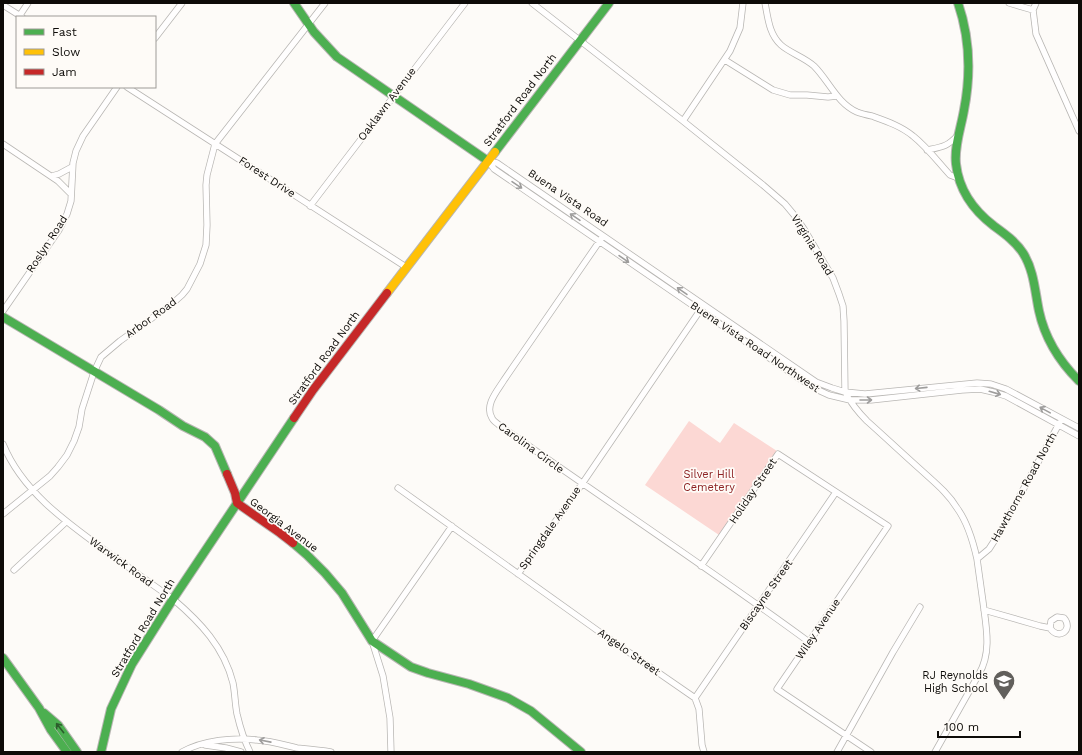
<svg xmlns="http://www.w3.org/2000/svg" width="1082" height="755" font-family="'Work Sans',sans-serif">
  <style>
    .green { fill: #fcd8d4 }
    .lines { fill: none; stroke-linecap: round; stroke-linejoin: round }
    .street-casing { stroke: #b8b6b3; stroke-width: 7 }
    .fast-casing { stroke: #b8b6b3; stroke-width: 10 }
    .slow-casing { stroke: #b8b6b3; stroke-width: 10 }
    .jam-casing { stroke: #b8b6b3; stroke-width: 10 }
    .street { stroke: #fffefe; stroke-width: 5.5 }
    .fast { stroke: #4caf50; stroke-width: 8 }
    .slow { stroke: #ffc107; stroke-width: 8 }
    .jam { stroke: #c62828; stroke-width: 8 }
    .oneway { stroke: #9e9d9c }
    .oneway2 { stroke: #2c5d2c }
    .labels { text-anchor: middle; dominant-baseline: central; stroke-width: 3.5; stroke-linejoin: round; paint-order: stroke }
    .street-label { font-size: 11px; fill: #0d0b08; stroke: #fefbf7 }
    .park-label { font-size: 11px; fill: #8d2324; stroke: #fefbf7 }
    .poi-label { font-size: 11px; fill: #0d0b08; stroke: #fefbf7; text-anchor: end }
  </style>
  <rect width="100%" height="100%" fill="#fdfbf8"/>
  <path class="green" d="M689 421 720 443 734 423 777 451 719 535 645 485Z"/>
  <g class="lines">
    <g class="street-casing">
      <path id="street" d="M532 3 683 121 763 185 785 204 795 216 804 229 833 278 839 294 843 306 844 321 845 392C851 403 858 412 867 421 885 437 903 454 921 470 934 482 948 493 957 508 968 523 973 541 977 559
        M765 3C768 18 769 34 781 45 790 53 804 57 814 66 829 81 837 103 857 112 862 114 867 115 872 116 886 121 901 126 913 136 927 147 938 162 950 175L958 178
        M1009 3 1033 10
        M1036 3 1033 10 1036 34 1079 131
        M3 5 22 17
        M20 15 28 3
        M155 38 182 3
        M725 60 773 90 790 95H807L828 97 837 96
        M127 87 406 267
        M683 121 730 51 740 28 743 3
        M3 144 58 181 71 194
        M927 150C942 147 947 147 958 135
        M488 161 494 169 800 379 818 390 829 395 850 400H871L962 390 980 389 993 392 1006 396 1079 436
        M488 161 497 163 816 382 832 388 845 392 865 394 977 383 991 384 1006 389 1079 428
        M52 176 59 174 72 167
        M310 206 465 3
        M601 239 504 380C498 390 484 405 492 418 493 421 497 423 499 425 602 498 707 567 809 642
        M3 311 59 230 67 214 71 201 73 163 76 151 83 136 117 87
        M3 444C22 491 66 522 106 551 128 567 150 583 173 599 200 622 224 647 233 683 235 693 235 704 237 714 240 727 244 740 250 752
        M398 488 601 633 695 698 699 709 702 745 704 752
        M3 514 50 476 58 467 67 455 74 441 79 427 82 409 94 372 101 357 120 341 173 303 182 295 187 289 200 264 206 245 207 225 206 185 207 175 215 144 325 3
        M701 566 778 454 888 526 777 689 871 752
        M14 570 66 522
        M518 574 582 484 701 309
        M984 610 1040 626 1050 628C1058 641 1074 630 1064 618L1057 617 1051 621 1050 628
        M695 698 836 492
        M205 745 226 748 241 752
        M182 752C203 740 234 737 257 740 271 741 284 745 297 748 308 749 320 750 331 752
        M391 752 390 718 383 676 372 641 452 526
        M837 752 893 652 920 607
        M935 752 979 674C992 652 986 626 983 602 981 587 979 573 977 559L989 549 1000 532 1060 422"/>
    </g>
    <g class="fast-casing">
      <path id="fast" d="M294 3 314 32 337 57 488 161
        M958 3C970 38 971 74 964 110 961 128 954 146 956 164 959 191 973 210 994 226 1005 234 1016 242 1023 253 1034 270 1035 292 1039 311 1045 339 1059 361 1079 381
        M495 152 609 3
        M3 317 159 410 183 426 205 437 215 446 227 474
        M293 543 307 555 325 573 342 593 372 641 411 667 428 673 469 684 508 698 531 711 581 752
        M3 658 39 708 51 730 67 752
        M44 713 58 725 77 752
        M101 752 111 709 132 664 173 599 294 418"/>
    </g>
    <g class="slow-casing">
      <path id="slow" d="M387 293 495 152"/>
    </g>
    <g class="jam-casing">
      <path id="jam" d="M294 418 313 390 387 293
        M227 474 235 493 237 503 280 533 293 543"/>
    </g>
    <use href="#street" class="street"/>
    <use href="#fast" class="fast"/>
    <use href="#slow" class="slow"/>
    <use href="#jam" class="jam"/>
  </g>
  <defs><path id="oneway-shaft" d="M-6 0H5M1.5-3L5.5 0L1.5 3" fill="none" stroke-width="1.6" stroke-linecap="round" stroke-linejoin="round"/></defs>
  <g class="oneway">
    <use href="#oneway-shaft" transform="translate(517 185) rotate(34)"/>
    <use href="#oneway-shaft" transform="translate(575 217) rotate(-146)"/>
    <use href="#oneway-shaft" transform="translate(624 259) rotate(35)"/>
    <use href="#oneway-shaft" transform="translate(682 291) rotate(-145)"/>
    <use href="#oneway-shaft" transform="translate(921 388) rotate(174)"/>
    <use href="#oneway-shaft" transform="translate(995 393) rotate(16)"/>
    <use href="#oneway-shaft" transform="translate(866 400)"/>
    <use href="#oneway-shaft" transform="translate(1045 410) rotate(-151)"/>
    <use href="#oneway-shaft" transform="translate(265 741) rotate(-169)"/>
  </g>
  <use class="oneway2" href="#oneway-shaft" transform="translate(60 728) rotate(-128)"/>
  <defs>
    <g id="school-pin" transform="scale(1.15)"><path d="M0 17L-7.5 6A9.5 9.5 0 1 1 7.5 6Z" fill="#615f5c" stroke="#fefbf7"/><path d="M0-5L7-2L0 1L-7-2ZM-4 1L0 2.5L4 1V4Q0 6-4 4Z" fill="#fff"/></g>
  </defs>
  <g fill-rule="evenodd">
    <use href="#school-pin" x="1004" y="681"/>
  </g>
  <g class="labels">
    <g class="street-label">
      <text transform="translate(520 100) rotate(-53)">Stratford Road North</text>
      <text transform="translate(387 104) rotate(-53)">Oaklawn Avenue</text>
      <text transform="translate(267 177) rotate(33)">Forest Drive</text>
      <text transform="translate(568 198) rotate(34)">Buena Vista Road</text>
      <text transform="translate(47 244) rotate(-57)">Roslyn Road</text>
      <text transform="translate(812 245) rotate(58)">Virginia Road</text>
      <text transform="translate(151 318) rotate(-36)">Arbor Road</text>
      <text transform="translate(755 347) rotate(34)">Buena Vista Road Northwest</text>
      <text transform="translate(324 358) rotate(-54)">Stratford Road North</text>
      <text transform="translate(531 448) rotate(36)">Carolina Circle</text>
      <text transform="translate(1024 487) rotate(-61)">Hawthorne Road North</text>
      <text transform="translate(753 491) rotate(-56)">Holiday Street</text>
      <text transform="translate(284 525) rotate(37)">Georgia Avenue</text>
      <text transform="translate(550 528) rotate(-55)">Springdale Avenue</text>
      <text transform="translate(121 562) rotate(36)">Warwick Road</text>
      <text transform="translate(766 595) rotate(-55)">Biscayne Street</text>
      <text transform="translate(143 628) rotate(-59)">Stratford Road North</text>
      <text transform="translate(818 629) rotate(-56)">Wiley Avenue</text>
      <text transform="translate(629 652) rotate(35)">Angelo Street</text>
    </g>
    <g class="park-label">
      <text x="709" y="474">Silver Hill<tspan x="709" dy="13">Cemetery</tspan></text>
    </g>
    <g class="poi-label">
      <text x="988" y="675">RJ Reynolds<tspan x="988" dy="13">High School</tspan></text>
    </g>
  </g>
  <rect width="1082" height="755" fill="none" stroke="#0d0b08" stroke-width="8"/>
  <rect x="16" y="16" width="140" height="72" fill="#fefbf7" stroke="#9e9b97"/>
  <rect x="24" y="29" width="20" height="6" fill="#4caf50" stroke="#9e9b97"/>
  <text x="52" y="36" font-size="12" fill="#0d0b08">Fast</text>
  <rect x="24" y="49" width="20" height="6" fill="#ffc107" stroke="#9e9b97"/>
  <text x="52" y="56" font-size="12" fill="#0d0b08">Slow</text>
  <rect x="24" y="69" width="20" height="6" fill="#c62828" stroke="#9e9b97"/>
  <text x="52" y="76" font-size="12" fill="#0d0b08">Jam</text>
  <path d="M938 731v6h82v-6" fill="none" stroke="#0d0b08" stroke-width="2"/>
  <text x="944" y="731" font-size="12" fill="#0d0b08" stroke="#fefbf7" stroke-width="3" paint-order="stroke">100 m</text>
</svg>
